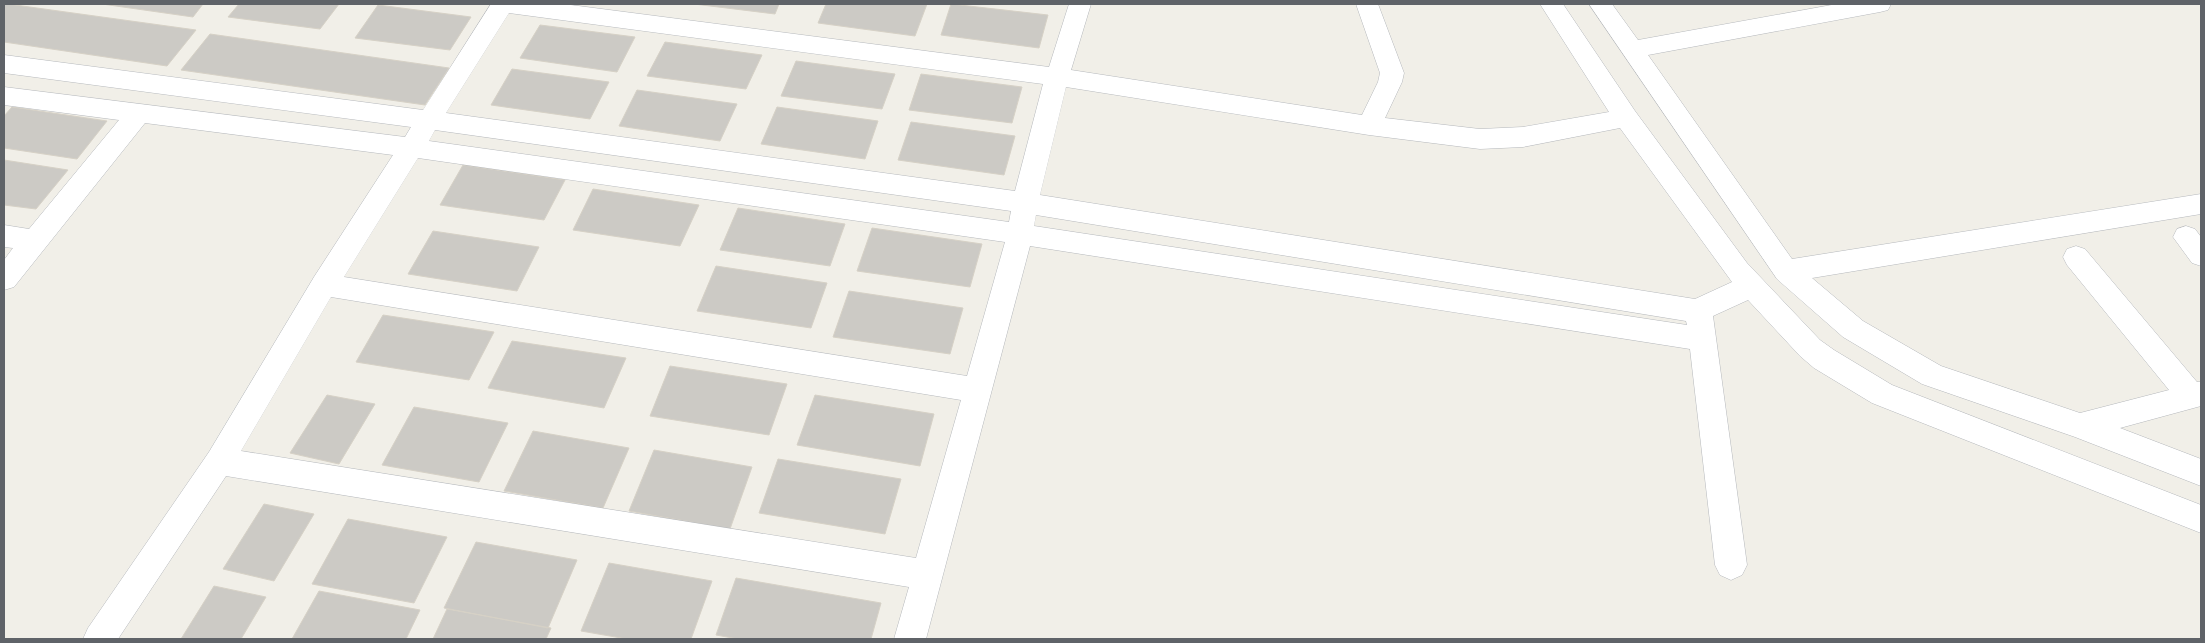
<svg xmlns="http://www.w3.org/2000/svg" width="2205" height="643" font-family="Arial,sans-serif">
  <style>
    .building { fill: #cccac5; stroke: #d6d1c6 }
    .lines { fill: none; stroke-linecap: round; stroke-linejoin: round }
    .minor-casing { stroke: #b5b8bc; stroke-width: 1 }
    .minor { fill: #fff; fill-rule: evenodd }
  </style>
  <rect width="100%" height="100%" fill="#f1efe8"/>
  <path class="building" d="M4 4H8L196 30 167 66 4 42Z
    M102 4H203L193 17Z
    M239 4H339L320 29 228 17Z
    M694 4H779L775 14Z
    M826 4H927L915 36 818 23Z
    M951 4 1048 15 1039 48 941 35Z
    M378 5 471 17 450 50 355 38Z
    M540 25 635 37 617 72 520 58Z
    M210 34 449 68 425 105 181 70Z
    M665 42 762 55 746 89 647 76Z
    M796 61 895 74 882 109 781 96Z
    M512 69 609 82 590 119 491 105Z
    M921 74 1022 87 1012 123 909 110Z
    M637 90 737 104 720 141 619 126Z
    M12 107 107 121 77 159 4 148V116Z
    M777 107 878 121 865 159 761 144Z
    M911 122 1015 136 1004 175 898 160Z
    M4 160 68 170 36 209 4 205Z
    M463 165 565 180 544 220 440 205Z
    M593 189 699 205 680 246 573 230Z
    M738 208 845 224 830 266 720 250Z
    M872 228 982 244 970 287 857 271Z
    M433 231 539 247 517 291 408 274Z
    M716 266 827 283 811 328 697 311Z
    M849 291 963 308 950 354 833 337Z
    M383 315 494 332 469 380 356 362Z
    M512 341 626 358 604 408 488 388Z
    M670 366 787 384 769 435 650 416Z
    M327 395 375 404 339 464 290 453Z
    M815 395 934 414 920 466 797 445Z
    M414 407 508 423 479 482 382 465Z
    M533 431 629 448 603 508 504 491Z
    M654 450 752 467 730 529 629 511Z
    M778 459 901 479 885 534 759 513Z
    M264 504 314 514 274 581 223 569Z
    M348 519 447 537 414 603 312 584Z
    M476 542 577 560 548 628 444 608Z
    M609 563 712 581 691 639H627L581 631Z
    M736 578 881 603 871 639H738L716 635Z
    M214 586 266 597 241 639H181Z
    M319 591 420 610 406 639H292Z
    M447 609 551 628 546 639H433Z"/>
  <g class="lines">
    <g class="minor-casing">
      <path id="minor" d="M491 4H563L1049 67 1069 4H1091L1071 70 1362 115 1378 82 1380 73 1356 4H1378L1404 73 1402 82 1385 118 1480 129 1523 127 1609 112 1540 4H1563L1635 111 1747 263 1820 340 1834 350 1892 385 2201 505V533L1872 403 1814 368 1800 356 1748 300 1713 316 1747 565 1742 575 1731 580 1720 575 1715 565 1690 349 1030 246 926 639H894L909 587 226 476 118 639H83L88 628 209 452 314 277 393 155 145 123 14 287 4 290V260L13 248 4 247V225L29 229 119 120 4 105V87L405 137 411 127 4 73V55L423 110ZM509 13 1043 84 1015 191 446 113ZM1066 87 1369 135 1480 149 1523 147 1620 128 1732 282 1695 299 1040 195ZM435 130 1011 211 1009 222 429 141ZM418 158 1005 242 967 376 344 277ZM1036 215 1686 321 1687 325 1034 226ZM331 297 961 400 916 558 241 451Z
        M1589 4H1612L1638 40 1837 4H1891L1888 10 1880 12 1648 55 1792 259 2201 194V214L1812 278 1863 321 1941 366 2080 413 2169 390 2067 265 2063 257 2067 249 2076 246 2085 249 2197 382H2201V406L2120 428 2201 459V486L2075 437 1922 384 1843 337 1777 279Z
        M2186 226 2195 229 2201 237V266L2192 263 2173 237 2177 229Z"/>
    </g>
    <use href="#minor" class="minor"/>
  </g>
  <rect width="2205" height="643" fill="none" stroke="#5f6368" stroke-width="10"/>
</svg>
